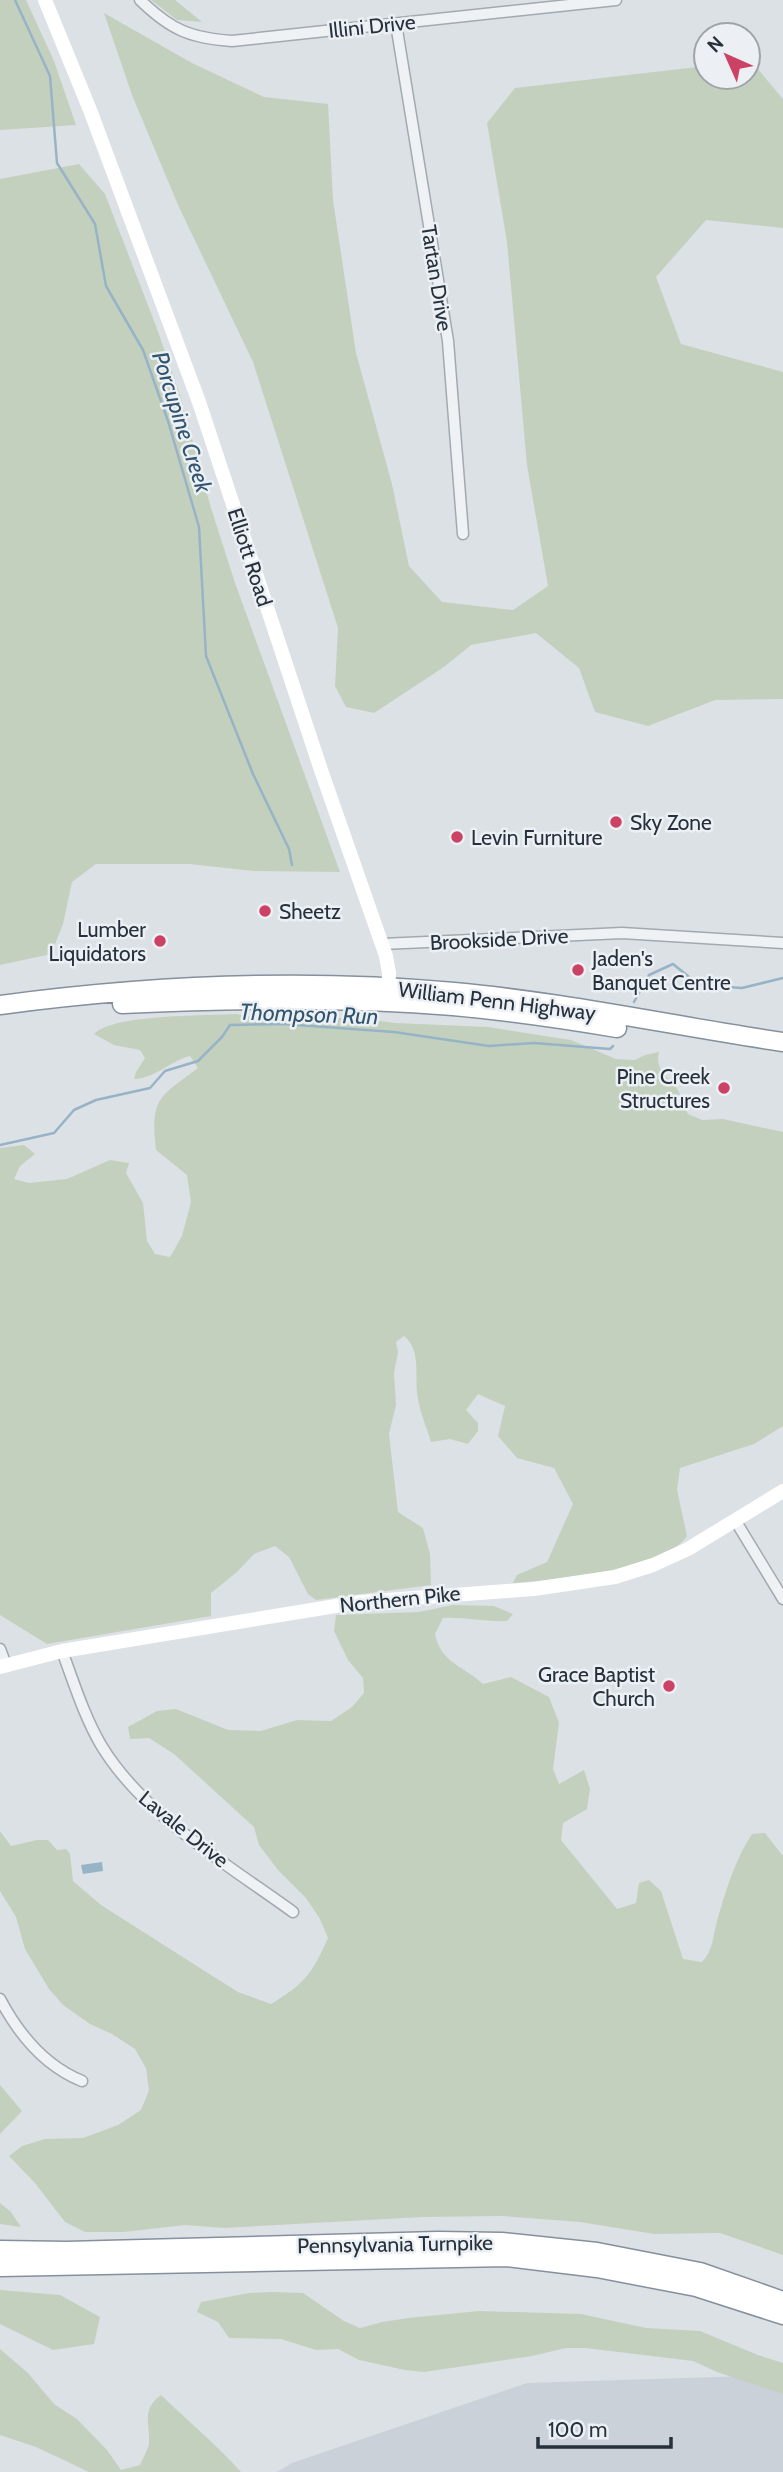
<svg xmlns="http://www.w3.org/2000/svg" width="783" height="2472" font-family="Cabin,sans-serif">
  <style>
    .built { fill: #cbd1d8 }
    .green { fill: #c4d0be }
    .water { fill: #97b3c6 }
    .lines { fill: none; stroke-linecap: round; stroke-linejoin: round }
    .stream { stroke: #97b3c6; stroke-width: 2.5 }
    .street-casing { stroke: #a2a9b0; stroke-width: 13 }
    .highway-casing { stroke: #84909d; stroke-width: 21 }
    .street { stroke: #eff2f5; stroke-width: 10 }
    .secondary { stroke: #fff; stroke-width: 14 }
    .highway { stroke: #fff; stroke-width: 18 }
    .poi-dot { fill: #cb4265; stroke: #ecf0f4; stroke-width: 2.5 }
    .labels { text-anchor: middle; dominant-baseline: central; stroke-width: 5; stroke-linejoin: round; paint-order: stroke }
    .street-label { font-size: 21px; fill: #26313c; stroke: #ecf0f4 }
    .poi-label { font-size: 21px; fill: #26313c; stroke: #ecf0f4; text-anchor: start }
    .water-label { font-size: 23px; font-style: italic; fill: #31546f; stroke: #ecf0f4 }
  </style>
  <rect width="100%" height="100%" fill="#dce1e6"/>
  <path class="built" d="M783 2375V2472H277L292 2463 527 2383Z"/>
  <path class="green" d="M0 0H26L54 61 76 125 0 130Z
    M151 0H175L202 22 177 20Z
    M104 13 192 63 264 97 328 104 333 200 356 353 392 484 409 566 442 602 513 610 548 586 527 465 507 242 487 123 515 88 706 66V77H748V63L752 62 783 99V228L706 220 656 277 681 344 783 372V699L715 700 648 726 595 712 579 668 536 633 471 645 444 667 374 713 346 707 335 686 338 628 253 362 178 205 132 95Z
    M79 164 105 194 156 326 180 395 211 508 235 583 340 872 254 871 189 864H96L72 882 63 924 51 954 0 965V179Z
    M235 1014 265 1018H357L395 1023 488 1027 571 1040 616 1059 635 1060 645 1055 659 1052C654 1072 671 1077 679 1092 682 1100 684 1107 688 1114L702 1120 723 1119 783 1132V1426L754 1444 680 1468 677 1490 687 1536C665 1570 552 1580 513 1583L517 1575 547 1562 573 1504 554 1468 517 1458 498 1436 505 1406 478 1394 466 1410 478 1423V1431L468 1444 450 1439 431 1442C427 1428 420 1413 418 1399 414 1379 422 1350 404 1336L396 1342 398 1352 394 1373 396 1405 389 1434 398 1512 423 1528 430 1554 431 1585 316 1600 308 1594 289 1557 275 1546 254 1554 237 1572 211 1593V1616L47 1644 0 1615V1148L24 1145 35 1154 20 1166 14 1179 29 1183 67 1179 110 1160 129 1163 126 1173 143 1203 147 1241 155 1254 170 1257 182 1236 191 1202 187 1175 156 1150C150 1098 159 1097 198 1068L190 1056C170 1061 154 1079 134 1079L136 1072 145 1058 140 1050 114 1045 94 1034C113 1014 205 1016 235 1014Z
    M453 1605 494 1606 513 1614 507 1621C485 1622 465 1617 443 1618L435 1634C441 1663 462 1665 483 1684L511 1677 549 1697 559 1723 553 1769 559 1784 584 1770 590 1789 587 1809 563 1823 561 1840 617 1909 636 1903 639 1883 649 1880 661 1891 683 1959 702 1962C713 1950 713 1936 717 1921 725 1893 735 1859 752 1834L765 1833 783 1856V2255L720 2233 654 2234 580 2222 502 2216 423 2217 224 2228 185 2225 124 2232H85L65 2222 35 2183 9 2156 22 2146 45 2139 83 2138 118 2125 141 2110 149 2090 146 2068 135 2049 112 2034 90 2024 63 2005 49 1989 25 1949 16 1917 0 1891V1831L11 1846 37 1840H48L57 1850 66 1849 70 1854 73 1881 101 1905 200 1968 238 1992 271 2004C305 1983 312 1974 328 1938L320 1919 306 1898 278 1870 259 1845 254 1827 174 1754 149 1738 130 1739 128 1727 157 1711 176 1709 228 1730 261 1731 297 1720 331 1721 352 1707 364 1693 363 1678 348 1660 334 1631 336 1615 419 1612Z
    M0 2085 22 2111 0 2134Z
    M0 2203 11 2212 21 2227 0 2224Z
    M0 2290 60 2295 100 2317 94 2344 53 2350 0 2324Z
    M273 2292 303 2293 344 2321 360 2328 382 2322 408 2318 479 2311 581 2314 646 2328 700 2331 758 2355 783 2363V2394L717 2372 693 2361 585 2348H566L532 2356 424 2372 405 2370 359 2360 338 2349 316 2350 281 2339 229 2338 218 2322 197 2312 201 2302 249 2293Z
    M0 2349 28 2373 54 2404 77 2419 107 2450 121 2470 140 2465C143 2458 148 2450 149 2443 150 2422 141 2410 161 2395 188 2421 216 2444 241 2472H89L36 2447 0 2435Z"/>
  <path class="water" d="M102 1862 103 1871 83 1874 81 1865Z"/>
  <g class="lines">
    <path class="stream" d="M15 0 50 76 57 163 95 224 106 286 143 350 168 421 199 527 206 656 253 774 289 849 292 865
      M634 1002 649 975 673 964 699 985 742 988 783 978
      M0 1145 54 1133 74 1110 96 1100 150 1088 165 1071 198 1061 222 1037 230 1025 283 1024 394 1032 489 1046 534 1043 610 1049 613 1046"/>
    <g class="street-casing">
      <path id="street" d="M140 0C171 30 190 38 232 41L616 0
        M396 24 448 341 463 534
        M382 944 622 933 783 943
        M735 1520 783 1599
        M0 1649 6 1665
        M62 1651C74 1683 84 1716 101 1745 143 1815 227 1864 293 1912
        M0 1999C18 2033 45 2066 82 2081"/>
    </g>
    <g class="highway-casing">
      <path id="highway" d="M122 1004C232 999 342 997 453 1006 508 1011 563 1019 617 1028
        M0 1005C150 985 303 978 454 992 564 1002 674 1026 783 1042
        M0 2250 67 2251 438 2241 502 2242 597 2252 700 2272 783 2301
        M0 2267 507 2257 597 2268 696 2287 783 2315"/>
    </g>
    <use href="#street" class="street"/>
    <path class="secondary" d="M45 0 90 110 199 402 321 770 386 956 389 973 388 996
      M0 1667 62 1651 360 1602 534 1589 615 1577 653 1565 688 1549 783 1491"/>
    <use href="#highway" class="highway"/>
  </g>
  <g class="poi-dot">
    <circle cx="616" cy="822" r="7"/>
    <circle cx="457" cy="837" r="7"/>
    <circle cx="265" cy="911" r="7"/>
    <circle cx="160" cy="941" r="7"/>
    <circle cx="578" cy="970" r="7"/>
    <circle cx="724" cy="1088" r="7"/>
    <circle cx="669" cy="1686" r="7"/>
  </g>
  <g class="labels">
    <g class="street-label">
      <text transform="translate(372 26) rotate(-6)">Illini Drive</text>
      <text transform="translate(437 278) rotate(81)">Tartan Drive</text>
      <text transform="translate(250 557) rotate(72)">Elliott Road</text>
      <text transform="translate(499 939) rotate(-3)">Brookside Drive</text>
      <text transform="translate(497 1001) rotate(7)">William Penn Highway</text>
      <text transform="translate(400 1599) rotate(-6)">Northern Pike</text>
      <text transform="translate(184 1829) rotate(39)">Lavale Drive</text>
      <text transform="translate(395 2244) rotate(-1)">Pennsylvania Turnpike</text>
    </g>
    <g class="poi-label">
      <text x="630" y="822">Sky Zone</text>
      <text x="471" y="837">Levin Furniture</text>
      <text x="279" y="911">Sheetz</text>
      <text x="146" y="929" text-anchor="end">Lumber<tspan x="146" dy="24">Liquidators</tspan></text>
      <text x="592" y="958">Jaden's<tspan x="592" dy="24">Banquet Centre</tspan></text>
      <text x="710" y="1076" text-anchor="end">Pine Creek<tspan x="710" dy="24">Structures</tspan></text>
      <text x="655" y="1674" text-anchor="end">Grace Baptist<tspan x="655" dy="24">Church</tspan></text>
    </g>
    <g class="water-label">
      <text transform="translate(182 422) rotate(72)">Porcupine Creek</text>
      <text transform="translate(309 1014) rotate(2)">Thompson Run</text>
    </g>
  </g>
  <g transform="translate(727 56) rotate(315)"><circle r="33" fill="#ecf0f4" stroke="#9da4aa" stroke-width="2"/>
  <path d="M0-5L12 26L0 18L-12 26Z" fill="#cb4265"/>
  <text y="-10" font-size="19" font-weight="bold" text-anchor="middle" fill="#26313c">N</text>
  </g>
  <path d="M538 2437v10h133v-10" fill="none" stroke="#26313c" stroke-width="3.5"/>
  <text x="548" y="2437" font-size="21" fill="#26313c" stroke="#ecf0f4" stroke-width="5" paint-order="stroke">100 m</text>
</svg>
